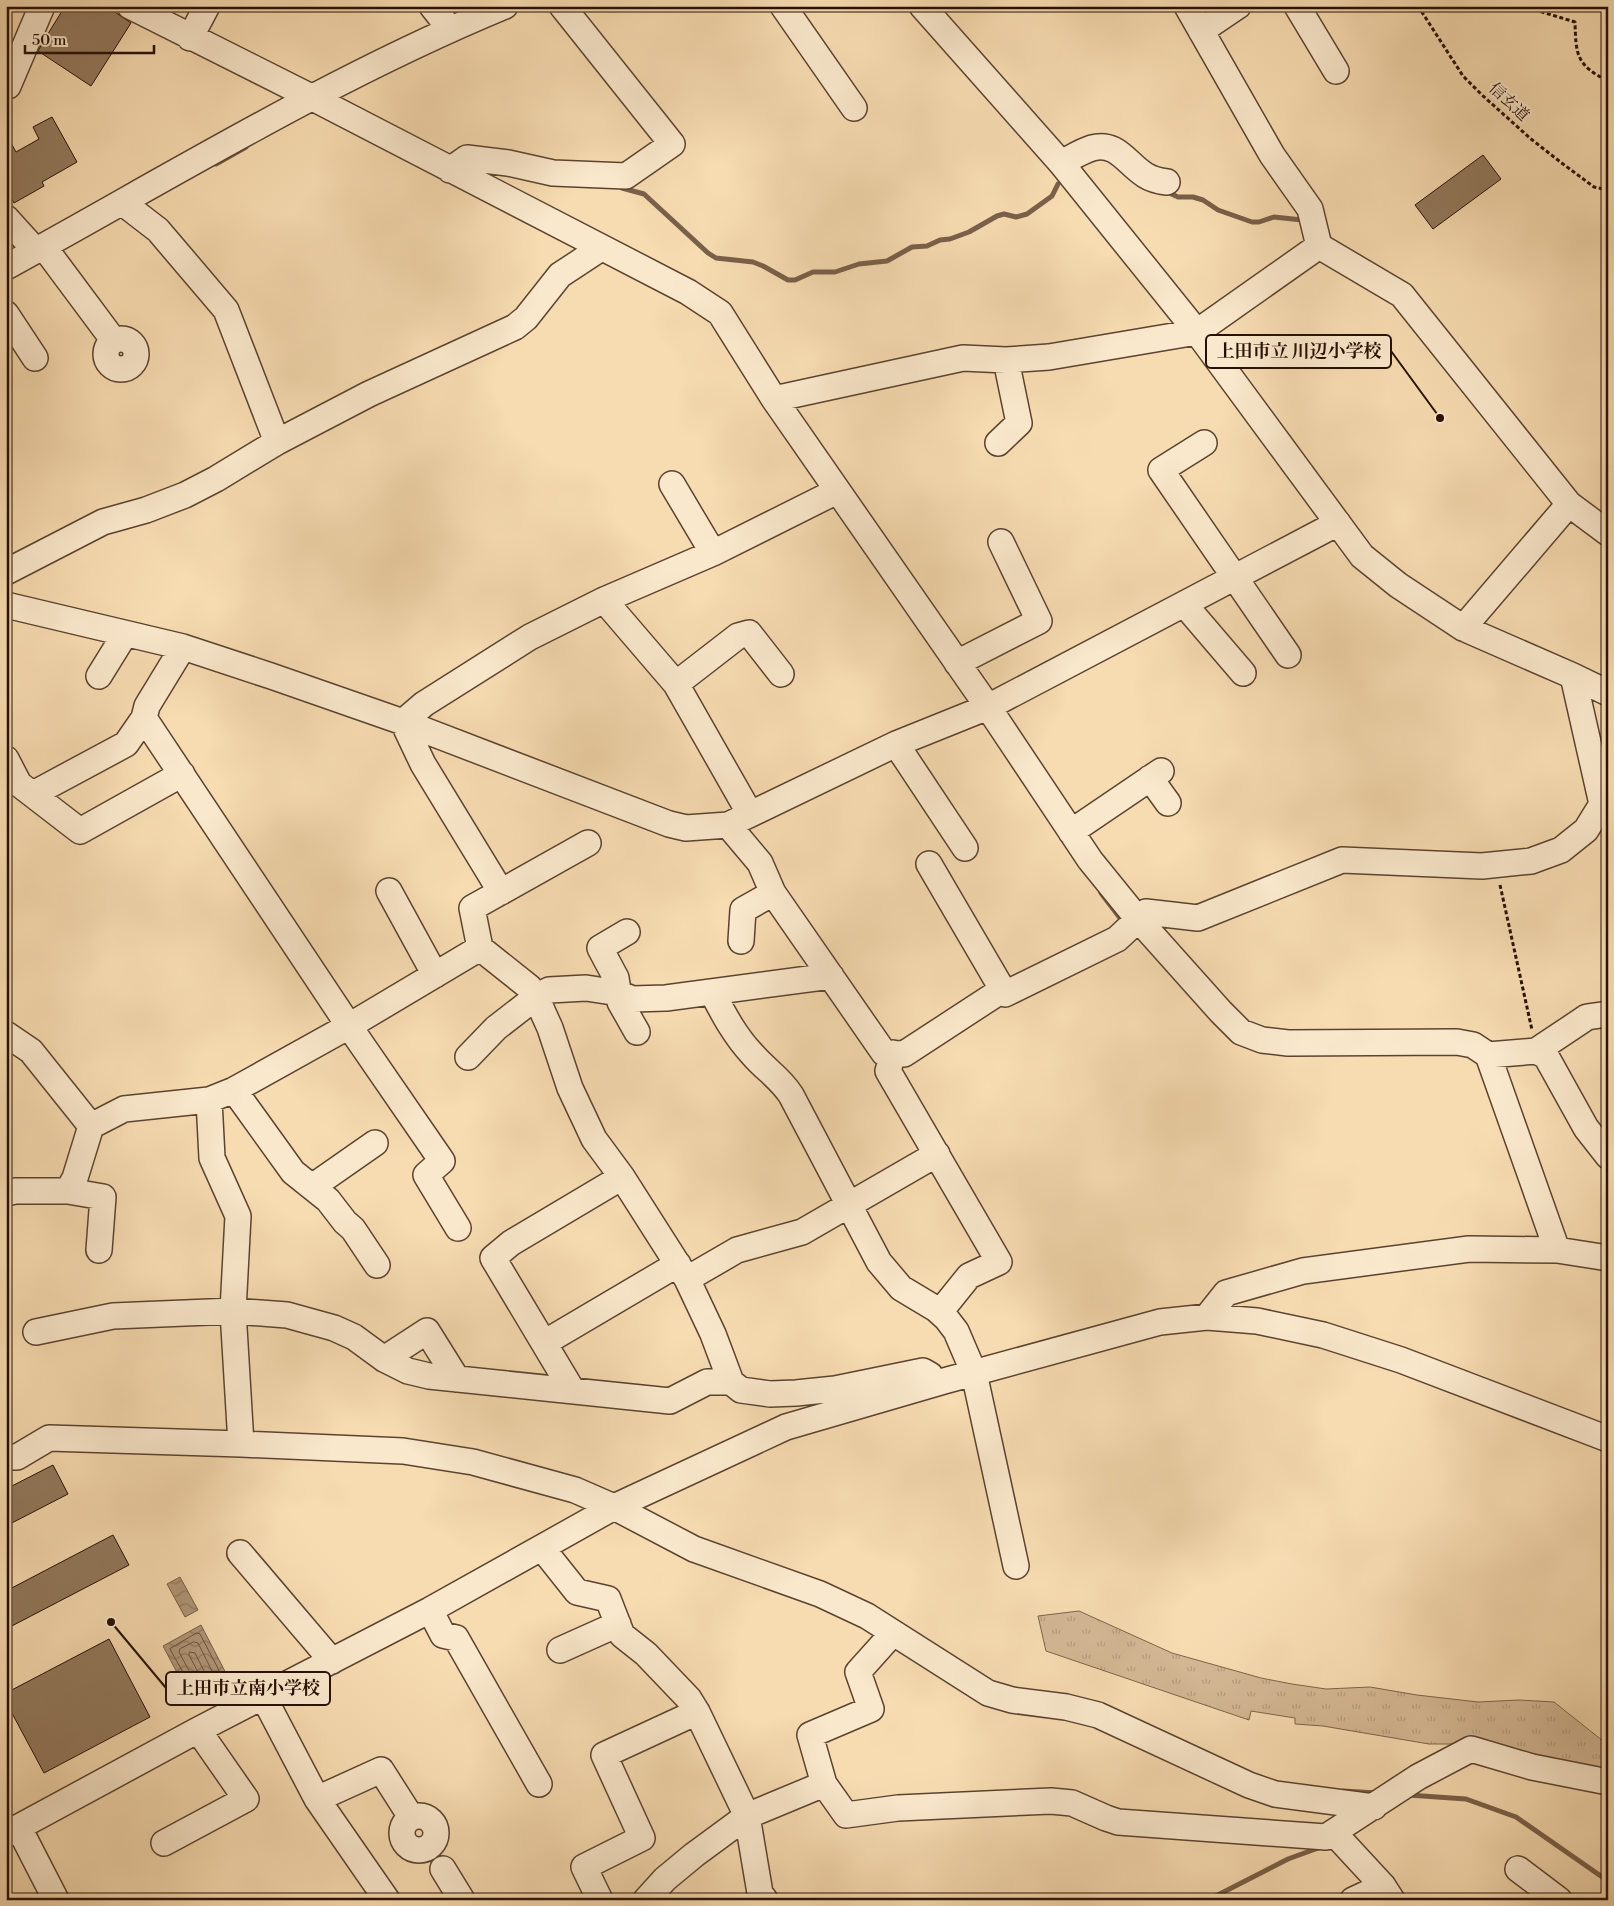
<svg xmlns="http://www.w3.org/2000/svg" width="1614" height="1906" font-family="'Libre Bodoni','Noto Serif JP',serif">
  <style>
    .grass { fill: url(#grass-tufts); stroke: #7e644c }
    .water { fill: url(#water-waves); stroke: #796049 }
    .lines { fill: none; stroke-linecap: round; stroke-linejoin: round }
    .shore { stroke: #6c533e; stroke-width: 1 }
    .stream { stroke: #796049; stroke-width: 5 }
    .building { fill: #937a5e; stroke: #271005 }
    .minor-casing { stroke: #5b4330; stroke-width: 28 }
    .path { stroke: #271005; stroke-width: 3; stroke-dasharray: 4 2.5; stroke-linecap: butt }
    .minor { stroke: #fae8cc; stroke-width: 25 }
    .labels { text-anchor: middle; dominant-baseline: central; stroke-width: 4; stroke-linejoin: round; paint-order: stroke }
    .street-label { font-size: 16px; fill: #271005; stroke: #fae8cc }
    .leader { fill: none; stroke: #271005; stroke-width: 2 }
    .callout-dot { fill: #271005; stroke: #fae8cc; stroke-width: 2 }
    .callout { fill: #fae8cc; stroke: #271005; stroke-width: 2 }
    .callout-label { font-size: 18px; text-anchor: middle; font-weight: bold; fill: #271005 }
  </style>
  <defs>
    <pattern id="grass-tufts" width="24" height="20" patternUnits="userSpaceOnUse" patternTransform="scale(1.25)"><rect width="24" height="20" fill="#d4b894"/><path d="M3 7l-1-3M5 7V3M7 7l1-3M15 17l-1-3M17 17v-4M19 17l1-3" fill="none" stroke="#b69d7e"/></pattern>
    <pattern id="water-waves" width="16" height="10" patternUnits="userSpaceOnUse" patternTransform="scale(1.25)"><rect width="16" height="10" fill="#b09677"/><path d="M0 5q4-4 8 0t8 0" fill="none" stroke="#8f7960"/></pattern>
  </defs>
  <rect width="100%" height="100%" fill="#f7dbb1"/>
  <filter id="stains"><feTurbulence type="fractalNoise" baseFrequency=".004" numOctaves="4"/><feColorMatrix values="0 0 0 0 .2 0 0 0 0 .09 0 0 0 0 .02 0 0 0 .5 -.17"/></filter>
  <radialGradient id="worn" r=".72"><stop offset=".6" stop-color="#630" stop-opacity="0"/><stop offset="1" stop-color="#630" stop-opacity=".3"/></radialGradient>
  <path class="grass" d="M1079 1611 1172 1653 1261 1678 1292 1684 1326 1689 1370 1687 1417 1695 1478 1702 1519 1700 1554 1702 1608 1745V1778L1467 1744H1429L1323 1726 1295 1724V1718L1251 1711 1249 1720 1046 1651 1038 1616Z"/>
  <path class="water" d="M180 1577 198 1610 185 1617 167 1584Z
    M201 1625 230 1681 192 1701 163 1646Z"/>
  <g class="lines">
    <path class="shore" d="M197 1633 200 1634 223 1678 195 1694 170 1649Z
      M194 1642 198 1643 214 1675 213 1677 198 1685 196 1684 179 1652 180 1649Z
      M190 1652 195 1653 204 1671 203 1674H199L189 1655Z"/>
    <path class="stream" d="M216 164 246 147
      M622 188 644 194 708 253 716 258 753 262 763 266 788 280H795L813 272H835L859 264 887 261 912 247 927 246 940 240 950 239 969 232 997 216 1004 214 1016 217 1027 214 1052 196 1058 184
      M1167 192 1178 197H1193L1203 200 1218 210 1252 222H1259L1274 217 1302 220
      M1101 893 1120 918
      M1343 1791 1377 1793
      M1408 1795 1466 1799 1516 1817 1608 1881
      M1208 1900 1288 1859 1321 1847"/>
  </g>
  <path class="building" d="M65 6H106L131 23 91 86 38 51 43 42Z
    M52 117 77 162 42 182 44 186 14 203 6 189V134L16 152 39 139 33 127Z
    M1483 155 1501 179 1433 229 1415 205Z
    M53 1465 68 1494 6 1526V1489Z
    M113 1535 129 1565 6 1629V1591Z
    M109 1639 150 1717 44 1773 6 1702V1693Z"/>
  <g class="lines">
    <g class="minor-casing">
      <path id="minor" d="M130 6 311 97 688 292 720 313 774 399 988 707 1090 860 1137 918 1221 1012 1241 1032 1262 1040 1288 1043 1457 1042 1473 1045 1488 1055 1557 1250
        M432 6 450 29
        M783 6 854 108
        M922 6 1061 163 1197 332 1362 556 1398 585 1463 628 1573 676 1608 693
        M1187 6 1272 155 1310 209 1319 246 1402 295 1569 504
        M1297 6 1336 71
        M1201 31 1238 6
        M190 38 207 6
        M8 86 42 6
        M1061 163C1071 158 1082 151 1092 148 1117 141 1127 164 1145 175 1151 179 1159 181 1167 182
        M450 170 467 158 508 163 553 173 626 176 672 144 562 6
        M123 203 158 230 226 310 277 442
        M6 218 36 251
        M44 247 114 341
        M6 267C170 177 331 78 505 6
        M6 314 35 358
        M106 354a15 15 0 1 1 30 0a15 15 0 1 1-30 0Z
        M774 399 963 358 1006 360 1049 357 1197 332 1319 246
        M998 443 1019 423 1006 360
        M1204 443 1161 470 1288 655
        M672 484 713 553
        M6 572 103 522 146 510 185 495 216 479 277 442 369 394 515 327 526 318 560 275 601 248
        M604 600 676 684 750 814
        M1184 604 1243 673
        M6 605 183 647 271 676 403 722 669 824 686 828 728 825 896 744 988 707 1338 523
        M1463 628 1569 504 1608 533
        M957 663 1039 621 1001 542
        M99 676 125 634
        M1573 676 1602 804 1608 813
        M676 684 738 636 749 633 781 674
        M144 718 349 1026 442 1161 426 1175 458 1228
        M403 722 424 704 530 637 604 600 713 553 837 491
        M403 722 423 764 501 892
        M896 744 965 848
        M6 759 19 784 80 831 182 774
        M1150 778 1168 803
        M33 794 126 744 144 718 147 706 183 647
        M728 825 760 863 773 893 884 1053 904 1054 999 992 1005 994 1117 939 1146 912 1198 918 1342 860 1482 866 1531 861 1561 850 1586 830 1602 804
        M1071 832 1161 771
        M929 864 1005 994
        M389 891 435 975
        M627 932 600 948 616 978 620 1002 637 1032
        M741 941 743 910 773 893
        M480 948 529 987 536 997 550 1028 570 1088 594 1139 622 1177 687 1279 713 1334 731 1382 741 1390 770 1394 796 1393 835 1389 923 1371 930 1375
        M712 992C724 1015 735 1036 753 1055 766 1070 780 1078 791 1095L879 1262 901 1288 936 1309 946 1318 956 1331 974 1373 1016 1566
        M6 1034 31 1051 91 1126
        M1536 1051 1587 1017 1608 1014
        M893 1053 888 1071 999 1262 969 1276 940 1312
        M1488 1055 1536 1051 1546 1056 1586 1128 1608 1156
        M468 1057 496 1028 536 997 549 990 586 988 619 993 632 999 666 998 831 976
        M234 1090 293 1172 328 1200 345 1222 353 1229 377 1265
        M209 1100 212 1158 238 1216 233 1311 241 1444
        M312 1187 375 1143
        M68 1191 103 1197 99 1250
        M6 1193 15 1191H68L75 1178 91 1126 124 1109 209 1100 234 1090 349 1026 480 948 472 908 588 843
        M687 1279 737 1250 802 1232 937 1154
        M1207 1317 1226 1293 1303 1271 1469 1249 1557 1250 1608 1258
        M36 1332 113 1316 233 1311 287 1315 334 1328 354 1337 384 1359 408 1371 429 1376 670 1401 707 1382H731
        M544 1343 678 1264
        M384 1359 427 1331 457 1379
        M572 1390 493 1258 511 1243 622 1177
        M6 1457H17L49 1438 241 1444 403 1451 473 1462 575 1490 614 1507 694 1549 820 1594 867 1616 988 1693 1012 1700 1066 1707 1098 1715 1249 1785 1275 1794 1374 1807
        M542 1548 577 1592 608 1599 622 1635 646 1654 689 1699 697 1712 747 1816 760 1893 765 1900
        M240 1553 332 1661
        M430 1610 443 1635 456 1638 539 1784
        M560 1650 618 1624
        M263 1696 317 1799 387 1900
        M824 1784 810 1735 871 1709 858 1672 893 1633
        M317 1799 381 1770 411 1817
        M402 1833a17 17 0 1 1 34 0a17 17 0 1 1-34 0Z
        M19 1828 56 1900
        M1334 1833 1383 1886 1392 1900
        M6 1834 198 1730 430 1610 614 1507 786 1427 944 1381 1160 1322 1207 1317 1257 1321 1323 1335 1401 1360 1608 1439
        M164 1843 246 1799 198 1730
        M443 1869 462 1900
        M1518 1869 1559 1900
        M600 1900 584 1867 642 1838 604 1755 697 1712
        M646 1900 665 1879 694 1855 747 1816 824 1784 846 1815 898 1808 1051 1801 1072 1803 1106 1818 1118 1822 1326 1837 1418 1777 1471 1749 1532 1767 1608 1782
        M1353 1900 1383 1886"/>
    </g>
    <path class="path" d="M1418 6 1463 76 1482 95 1531 139 1563 164 1594 187 1608 190
      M1522 6 1575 22C1576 55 1576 65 1608 81
      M1500 885 1532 1030"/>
    <use href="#minor" class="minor"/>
  </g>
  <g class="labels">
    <g class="street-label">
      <text transform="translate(1509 102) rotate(43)">信玄道</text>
    </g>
  </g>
  <path class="leader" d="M1440 418L1391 351M111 1622L166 1688"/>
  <g class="callout-dot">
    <circle cx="1440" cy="418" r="5"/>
    <circle cx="111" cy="1622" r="5"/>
  </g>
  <g class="callout">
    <rect x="1206" y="335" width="185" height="33" rx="5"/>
    <rect x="166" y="1672" width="164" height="33" rx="5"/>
  </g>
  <g class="callout-label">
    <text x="1299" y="357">上田市立 川辺小学校</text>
    <text x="248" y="1694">上田市立南小学校</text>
  </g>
  <rect width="1614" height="1906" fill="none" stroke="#f7dbb1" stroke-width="25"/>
  <rect x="8" y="8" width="1599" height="1891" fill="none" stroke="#271005" stroke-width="2.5"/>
  <rect x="12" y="12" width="1589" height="1881" fill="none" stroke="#271005"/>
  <path d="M25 45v8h129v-8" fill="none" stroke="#271005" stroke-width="2.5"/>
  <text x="32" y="45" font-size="15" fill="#271005" stroke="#fae8cc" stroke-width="4" paint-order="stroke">50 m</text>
  <rect width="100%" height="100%" filter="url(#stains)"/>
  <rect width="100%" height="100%" fill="url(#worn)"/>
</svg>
